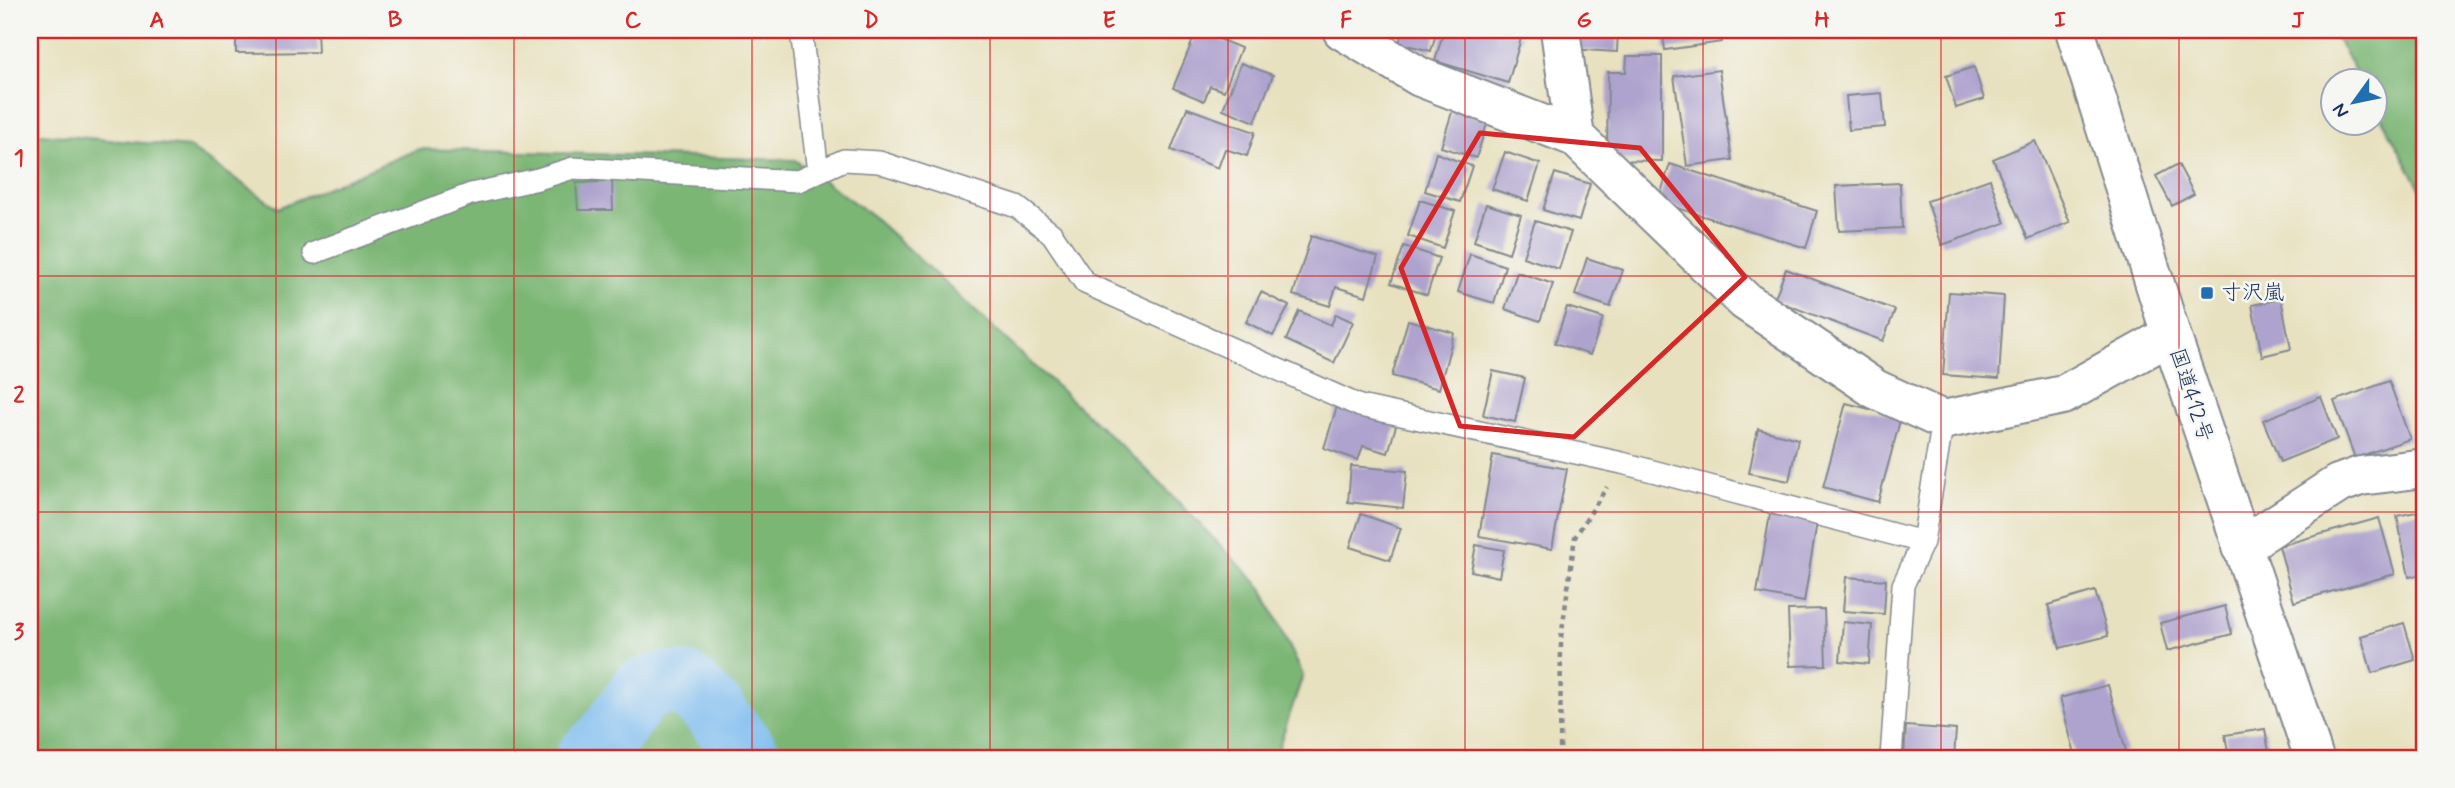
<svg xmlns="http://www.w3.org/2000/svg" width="2455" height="788" font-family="Mynerve,'Klee One',sans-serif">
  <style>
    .forest { fill: #7cb674; stroke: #4c7269; stroke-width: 2 }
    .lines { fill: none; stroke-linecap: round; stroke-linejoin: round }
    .river { stroke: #7cbbf0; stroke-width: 63 }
    .building { fill: #aea3ce }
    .service-casing { stroke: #82888e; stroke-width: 24 }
    .minor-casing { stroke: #82888e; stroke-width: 42 }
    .trunk-casing { stroke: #82888e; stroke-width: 42 }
    .path { stroke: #82888e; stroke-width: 4.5; stroke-dasharray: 5 5; stroke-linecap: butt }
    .service { stroke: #fff; stroke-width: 21 }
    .minor { stroke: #fff; stroke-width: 38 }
    .trunk { stroke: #fff; stroke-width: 38 }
    .marked { fill: none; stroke: #d62828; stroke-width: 5; stroke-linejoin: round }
    .grid { fill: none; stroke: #d62828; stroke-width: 2; stroke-opacity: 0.55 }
    .poi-dot { fill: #1f6fb2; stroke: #f6f6f2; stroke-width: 2.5 }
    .labels { text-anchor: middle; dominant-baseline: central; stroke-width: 5; stroke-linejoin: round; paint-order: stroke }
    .poi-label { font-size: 21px; fill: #1b2f5e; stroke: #f6f6f2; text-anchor: start }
    .street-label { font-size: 21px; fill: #1b2f5e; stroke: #f6f6f2 }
    .neatline { fill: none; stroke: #d62828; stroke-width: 2.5 }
    .grid-label { font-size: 23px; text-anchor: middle; font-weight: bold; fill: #d62828 }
  </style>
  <rect width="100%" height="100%" fill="#f6f6f2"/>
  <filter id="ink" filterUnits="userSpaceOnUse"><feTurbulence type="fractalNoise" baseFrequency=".0143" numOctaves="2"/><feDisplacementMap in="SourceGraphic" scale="14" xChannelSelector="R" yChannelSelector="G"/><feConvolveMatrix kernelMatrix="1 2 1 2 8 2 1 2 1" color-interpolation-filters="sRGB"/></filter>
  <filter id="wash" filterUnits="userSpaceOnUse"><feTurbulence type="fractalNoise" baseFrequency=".00686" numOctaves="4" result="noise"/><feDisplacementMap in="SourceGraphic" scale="28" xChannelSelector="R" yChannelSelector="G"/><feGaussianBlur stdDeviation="1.57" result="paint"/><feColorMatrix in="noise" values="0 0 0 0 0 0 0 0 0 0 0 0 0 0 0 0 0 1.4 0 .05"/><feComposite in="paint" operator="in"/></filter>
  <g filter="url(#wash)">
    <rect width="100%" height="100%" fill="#e8e1bf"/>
    <path class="forest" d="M2332 30H2425V197L2375 106 2374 80H2360Z
      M30 133 189 147 278 208 419 149 795 160 871 215 1144 467 1262 588 1303 675 1275 758H30Z"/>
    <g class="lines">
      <path class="river" d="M587 758 607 739 642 690 664 683 686 684 713 710 751 758"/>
    </g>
    <g id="blocks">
      <path class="building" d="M236 30H317L318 52 236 53Z
        M1197 30 1241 48 1224 91 1210 86 1204 101 1173 88Z
        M1403 30H1437L1431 51 1399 43Z
        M1444 30H1504L1522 35 1508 83 1435 61Z
        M1569 30H1618L1617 52 1568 49Z
        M1662 30H1720L1722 42 1665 50Z
        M1627 56H1662V161L1607 160 1608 72H1626Z
        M1241 63 1273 75 1255 122 1223 109Z
        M1974 67 1984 99 1956 108 1946 76Z
        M1719 70 1732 160 1687 166 1674 76Z
        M1882 93 1885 127 1849 130 1846 96Z
        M1187 108 1255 132 1247 156 1225 149 1218 168 1171 150Z
        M1453 109 1488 121 1476 158 1441 147Z
        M2035 141 2070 222 2028 239 1993 159Z
        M1505 152 1540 164 1528 201 1492 189Z
        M1436 153 1472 166 1460 202 1425 191Z
        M1670 164 1817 211 1806 248 1658 202Z
        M2178 164 2194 194 2172 206 2156 176Z
        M1555 173 1590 184 1579 221 1543 210Z
        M1990 179 2005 223 1942 245 1927 201Z
        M612 181 613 210H578L576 183Z
        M1900 183 1902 228 1839 231 1836 186Z
        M1420 200 1455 211 1443 248 1408 236Z
        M1486 204 1521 215 1509 253 1474 241Z
        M1535 221 1571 232 1559 269 1523 257Z
        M1311 236 1378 257 1366 296 1336 287 1330 306 1293 295Z
        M1404 246 1439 258 1427 295 1391 283Z
        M1470 254 1505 266 1494 303 1458 292Z
        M1587 258 1623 270 1610 307 1575 295Z
        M1786 269 1895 310 1883 341 1774 300Z
        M1517 272 1553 284 1540 321 1505 309Z
        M1261 292 1289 306 1273 336 1246 322Z
        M1949 292 2004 296 1999 379 1943 375Z
        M2281 299 2291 349 2262 356 2252 305Z
        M1567 307 1603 318 1590 355 1555 343Z
        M1299 311 1331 325 1336 314 1353 322 1334 363 1286 340Z
        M1408 320 1454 333 1439 389 1392 376Z
        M1493 371 1525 378 1515 422 1483 415Z
        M2389 381 2410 439 2355 458 2334 401Z
        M2321 397 2337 439 2280 462 2263 420Z
        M1339 400 1398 419 1388 453 1363 446 1358 460 1324 448Z
        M1846 403 1901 417 1878 502 1823 487Z
        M1758 429 1798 439 1789 481 1749 473Z
        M1493 455 1567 469 1552 549 1479 536Z
        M1351 466 1407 471 1403 508 1348 502Z
        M2425 510V574L2409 577 2397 516Z
        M1361 514 1401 528 1390 560 1350 547Z
        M1770 514 1817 522 1804 602 1757 593Z
        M2379 518 2395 574 2294 602 2279 546Z
        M1476 545 1504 550 1499 577 1471 571Z
        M1846 577 1886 580 1884 614 1843 611Z
        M2095 591 2108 636 2060 648 2048 605Z
        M2225 606 2232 634 2167 651 2160 623Z
        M1824 609 1826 665 1790 666 1788 610Z
        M1843 622 1872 625 1869 664 1840 661Z
        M2404 623 2415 660 2372 673 2361 636Z
        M2108 685 2126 751 2100 758H2076L2060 698Z
        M1906 726 1956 730 1954 758H1904Z
        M2265 729 2270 758H2229L2225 735Z"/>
    </g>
  </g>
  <g filter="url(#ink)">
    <use href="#blocks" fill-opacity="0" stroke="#82888e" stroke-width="2"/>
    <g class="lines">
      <g class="service-casing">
        <path id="service" d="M801 30 818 172
          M314 253 471 194 538 179 573 168 798 181 844 160 879 162 1017 207 1052 234 1085 283 1360 406 1622 463 1923 542
          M1891 758 1903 585 1923 542 1943 420"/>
      </g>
      <g class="minor-casing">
        <path id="minor" d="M1342 30 1420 77 1575 137
          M1560 30 1575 137 1745 301 1875 389 1943 420 2063 395 2171 335
          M2241 547 2338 484 2360 476 2425 468"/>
      </g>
      <g class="trunk-casing">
        <path id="trunk" d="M2075 30 2171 335 2314 758"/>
      </g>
      <path class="path" d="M1560 758 1561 638 1575 537 1607 487"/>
      <use href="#service" class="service"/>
      <use href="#minor" class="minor"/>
      <use href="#trunk" class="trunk"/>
    </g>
  </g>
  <path class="marked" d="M1480 133 1640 148 1745 277 1574 437 1460 426 1401 268Z"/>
  <path class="grid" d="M276 30V758M514 30V758M752 30V758M990 30V758M1228 30V758M1465 30V758M1703 30V758M1941 30V758M2179 30V758M30 276H2425M30 512H2425"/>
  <rect class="poi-dot" x="2200" y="286" width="14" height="14" rx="3.5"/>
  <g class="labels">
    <g class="poi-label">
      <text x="2221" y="293">寸沢嵐</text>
    </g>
    <g class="street-label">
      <text transform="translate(2191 395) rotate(72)">国道412号</text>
    </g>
  </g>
  <rect width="2455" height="788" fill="none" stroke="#f6f6f2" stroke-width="77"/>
  <g transform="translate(2354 102) rotate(237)"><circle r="33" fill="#f6f6f2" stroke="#9ea6b7" stroke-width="2"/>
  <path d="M0-5L12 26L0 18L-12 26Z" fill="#1f6fb2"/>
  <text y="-10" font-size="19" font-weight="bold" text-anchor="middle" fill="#1b2f5e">N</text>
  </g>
  <rect x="38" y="38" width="2378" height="712" class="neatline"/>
  <g class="grid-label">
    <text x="157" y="27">A</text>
    <text x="395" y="27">B</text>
    <text x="633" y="27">C</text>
    <text x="871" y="27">D</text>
    <text x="1109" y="27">E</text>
    <text x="1346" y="27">F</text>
    <text x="1584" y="27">G</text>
    <text x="1822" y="27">H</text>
    <text x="2060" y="27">I</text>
    <text x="2298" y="27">J</text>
    <text x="19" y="165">1</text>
    <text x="19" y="402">2</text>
    <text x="19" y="639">3</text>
  </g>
</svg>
